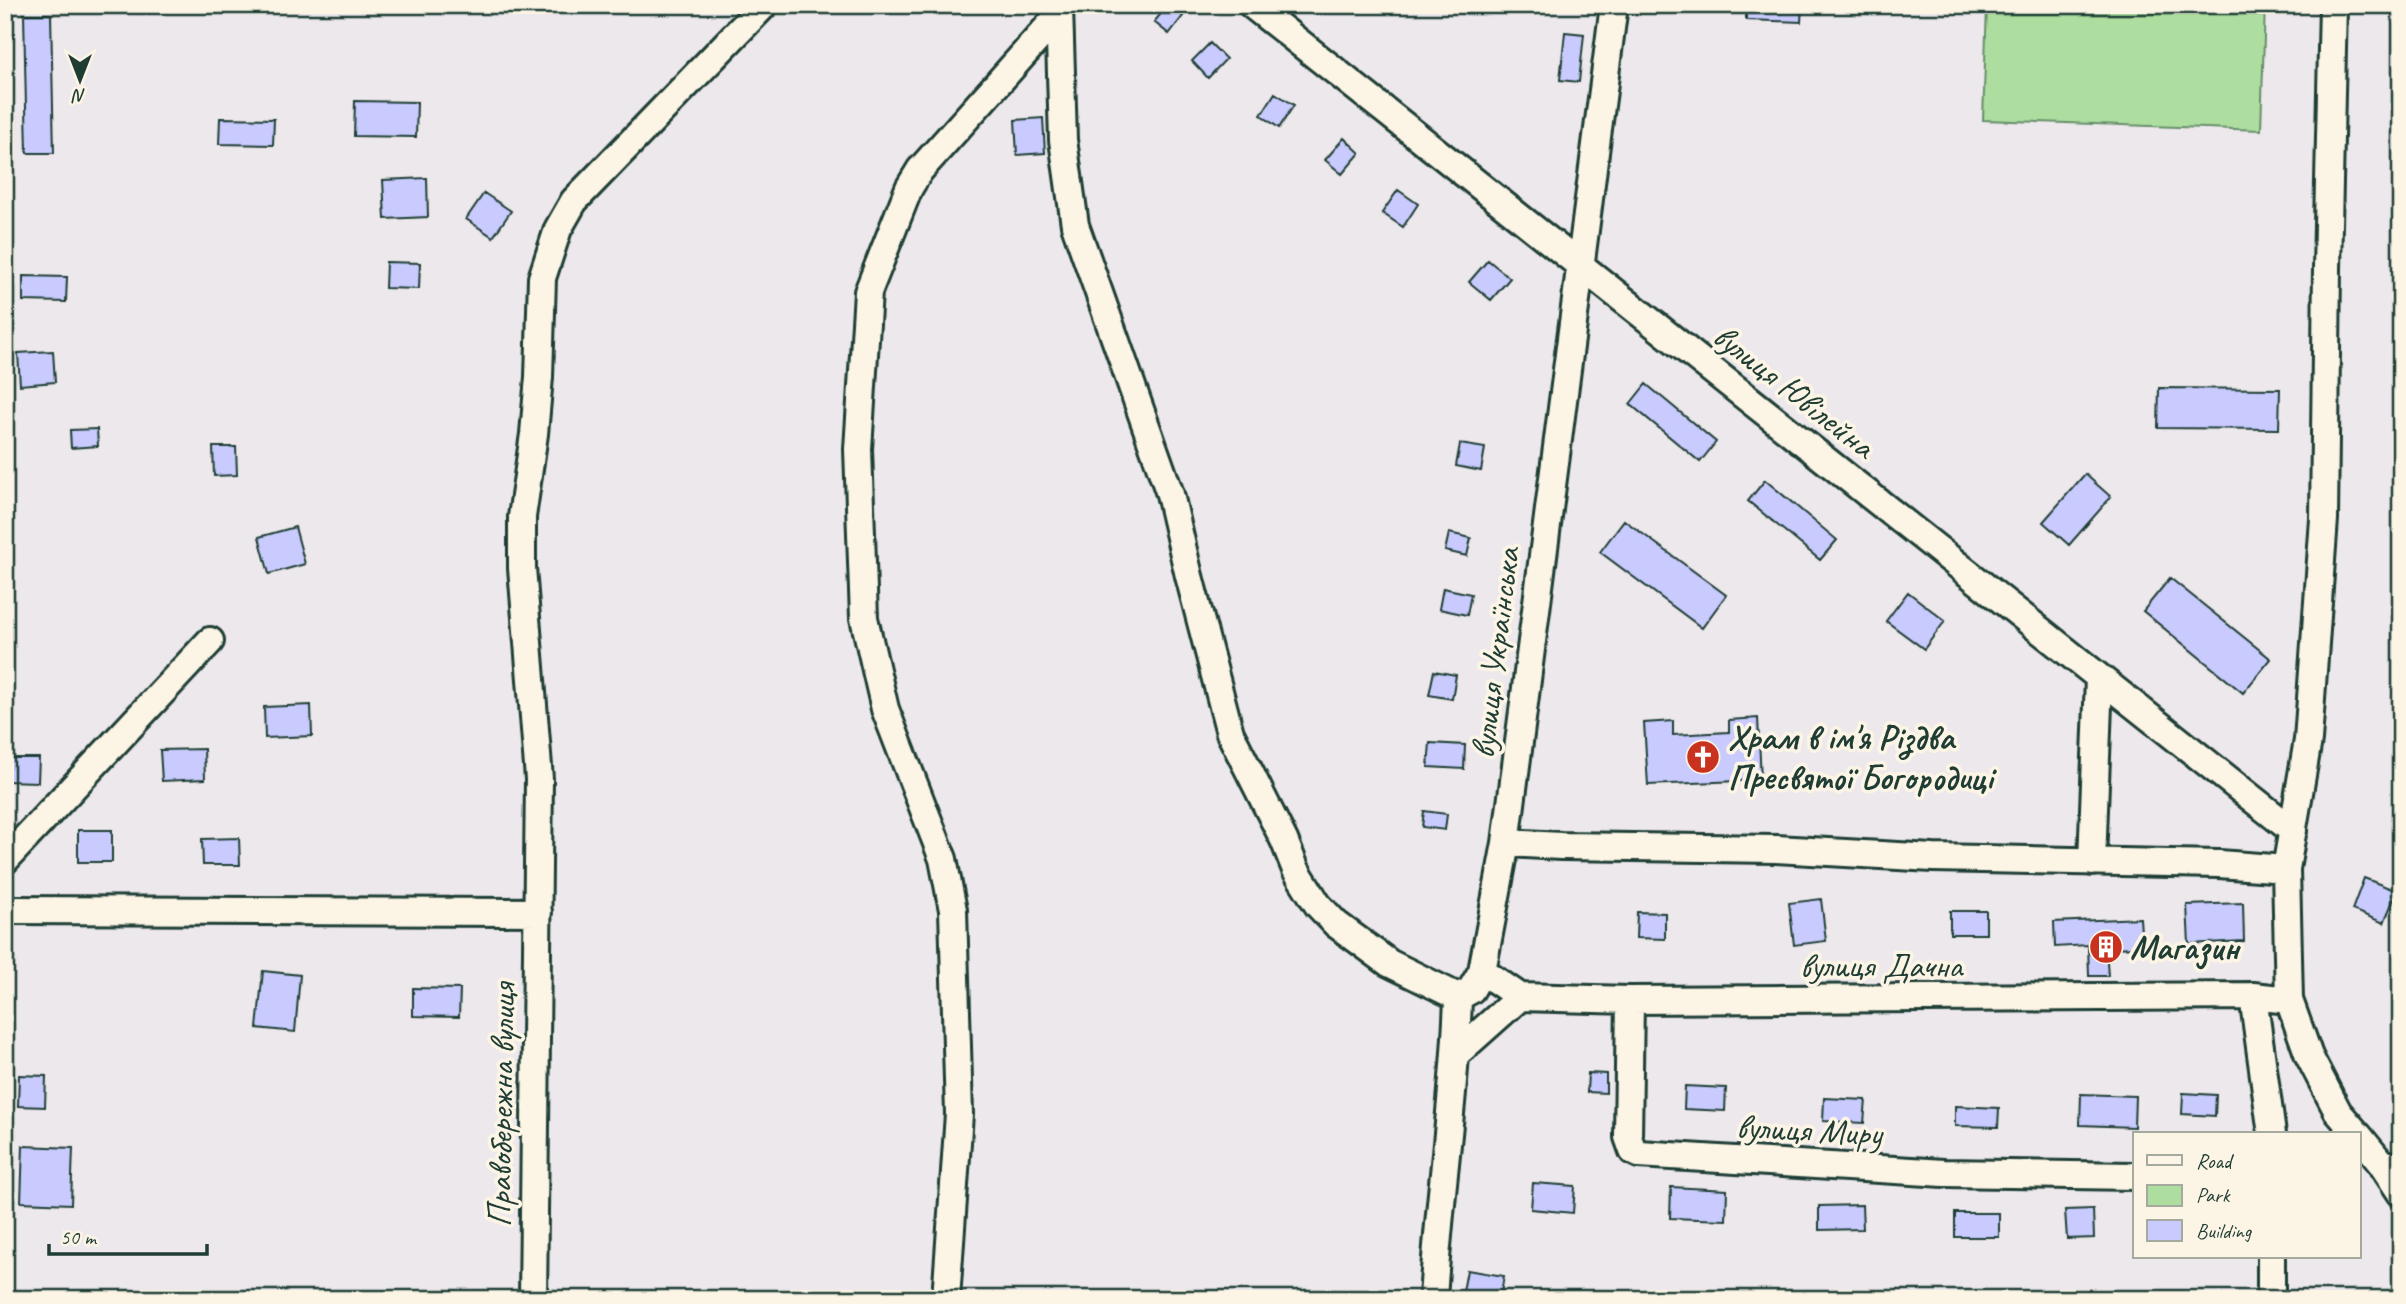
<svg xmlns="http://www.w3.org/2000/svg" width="2406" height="1304" font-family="Caveat,sans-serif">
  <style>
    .green { fill: #adde9f; stroke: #668e6a; stroke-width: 2 }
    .building { fill: #c9cbfe; stroke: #1f3d34; stroke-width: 2 }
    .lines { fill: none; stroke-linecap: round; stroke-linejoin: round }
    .minor-casing { stroke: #1f3d34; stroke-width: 32 }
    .minor { stroke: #fcf5e5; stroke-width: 26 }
    .labels { text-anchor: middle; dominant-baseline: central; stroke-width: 7; stroke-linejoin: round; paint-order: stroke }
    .street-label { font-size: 35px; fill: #1f3d34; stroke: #fcf5e5 }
    .poi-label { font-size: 35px; font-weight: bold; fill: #1f3d34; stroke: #fcf5e5; text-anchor: start }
  </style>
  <rect width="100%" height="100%" fill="#ede8ec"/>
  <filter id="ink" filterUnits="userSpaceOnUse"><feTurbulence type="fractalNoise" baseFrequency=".0143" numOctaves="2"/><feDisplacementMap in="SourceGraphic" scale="14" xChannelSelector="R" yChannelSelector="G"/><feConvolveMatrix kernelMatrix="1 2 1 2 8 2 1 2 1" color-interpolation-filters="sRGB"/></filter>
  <g filter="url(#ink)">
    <path class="green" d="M1987 5H2265L2261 130 1983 120Z"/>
    <path class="building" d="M1168 5 1183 16 1169 34 1154 22Z
      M1746 5H1802L1801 22 1746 20Z
      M24 14H51L54 153H27Z
      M1565 32 1584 34 1579 82 1560 80Z
      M1210 43 1226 59 1208 78 1192 61Z
      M1275 93 1294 105 1279 128 1261 115Z
      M355 101 417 102 416 137 354 136Z
      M220 118 274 119 273 145 219 144Z
      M1043 118 1045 153 1017 155 1015 120Z
      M1344 138 1360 153 1342 174 1325 160Z
      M427 178 428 217 385 219 383 180Z
      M1398 190 1418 204 1403 227 1382 213Z
      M484 193 511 211 493 237 466 219Z
      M1488 260 1510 278 1491 300 1469 282Z
      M386 262 420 263 419 289 385 288Z
      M23 276 67 277 66 302 23 301Z
      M53 351 55 382 20 385 18 353Z
      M1646 384 1716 442 1700 462 1630 404Z
      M2159 388 2280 389 2279 429 2158 428Z
      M97 429 98 446 71 448 70 430Z
      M1460 444 1485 448 1481 471 1456 466Z
      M213 447H236L237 475 214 476Z
      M2085 474 2111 497 2069 545 2043 522Z
      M1765 480 1837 540 1820 560 1748 501Z
      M1624 520 1726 595 1702 628 1600 552Z
      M295 527 305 564 269 574 259 537Z
      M1449 533 1471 538 1467 556 1445 551Z
      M2170 578 2271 659 2243 693 2143 611Z
      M1443 588 1471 594 1467 615 1439 609Z
      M1908 592 1945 621 1924 649 1886 621Z
      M1434 671 1456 675 1452 699 1429 695Z
      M311 705 312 736 265 738 264 707Z
      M1758 718 1761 780 1648 785 1644 723 1673 721V735L1729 732V720Z
      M1430 743 1465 745 1464 769 1428 767Z
      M204 749 205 779 162 781 160 750Z
      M5 758H39L38 782 5 781Z
      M1424 811 1447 814 1445 830 1422 827Z
      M78 830H112V862H78Z
      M239 838 240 865H203L202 839Z
      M2364 878 2397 891 2384 923 2352 910Z
      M1821 899 1826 941 1794 945 1789 903Z
      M2243 903 2244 941 2189 944 2187 905Z
      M1950 911H1986V934H1950Z
      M1637 912 1665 913V939L1636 938Z
      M2140 918 2142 947 2106 948 2108 976H2089L2088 945 2055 947 2054 922Z
      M263 971 300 975 295 1032 257 1028Z
      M413 988 460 989 459 1017 413 1016Z
      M1588 1073 1606 1074V1093L1587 1092Z
      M19 1075 46 1076 45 1107 18 1106Z
      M1685 1086 1726 1088 1725 1111 1684 1109Z
      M2183 1093 2216 1095 2215 1116 2182 1114Z
      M2081 1094 2135 1096 2134 1127 2080 1125Z
      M1824 1098 1866 1100 1864 1123 1823 1121Z
      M1955 1106 1999 1108 1998 1127 1955 1126Z
      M23 1146 73 1148 71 1204 21 1202Z
      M1533 1183 1575 1186 1573 1213 1531 1209Z
      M1671 1187 1727 1190 1726 1220 1670 1218Z
      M1862 1205 1863 1229 1819 1230V1206Z
      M2093 1209 2094 1238 2067 1239 2065 1210Z
      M1955 1213H1999V1237H1955Z
      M1467 1270 1504 1276 1500 1299 1462 1297Z"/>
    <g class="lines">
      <g class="minor-casing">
        <path id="minor" d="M1252 5 2293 831
          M2333 5 2327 269 2324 519 2308 740 2286 869 2289 1000 2309 1056 2338 1112 2357 1134
          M1059 7 1063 140 1075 225 1170 494 1189 576 1230 733 1284 840 1296 870 1318 905 1336 924 1389 963 1458 997
          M1506 843 1561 846 1776 849 1933 858 2219 864 2286 869
          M5 860 210 641
          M2092 862 2099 678
          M5 910 538 912
          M1482 971 1520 997 1630 1000 2253 996 2289 1000
          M2253 996 2272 1134
          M1630 1000 1628 1137 1633 1151 1639 1154 1944 1173 2135 1176
          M1456 1054 1520 997
          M2359 1136 2381 1163 2401 1168
          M2381 1163 2401 1193
          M533 1299 539 779 522 568V517L534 434 539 377 542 278 558 229 574 201 764 5
          M946 1299 959 1114 953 910 943 859 885 709 864 618 858 449 868 292 909 188 920 170 1058 16
          M1433 1299C1439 1198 1455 1098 1458 997L1471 990 1482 971 1506 843 1614 5
          M2271 1299V1257"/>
      </g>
      <use href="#minor" class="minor"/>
    </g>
  </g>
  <defs>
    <g id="church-disc" transform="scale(1.75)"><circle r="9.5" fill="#c8321e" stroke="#fcf5e5"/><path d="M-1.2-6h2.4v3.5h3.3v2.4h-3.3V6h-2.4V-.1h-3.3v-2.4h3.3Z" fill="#fff"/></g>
    <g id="building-disc" transform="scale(1.75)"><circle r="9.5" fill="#c8321e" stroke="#fcf5e5"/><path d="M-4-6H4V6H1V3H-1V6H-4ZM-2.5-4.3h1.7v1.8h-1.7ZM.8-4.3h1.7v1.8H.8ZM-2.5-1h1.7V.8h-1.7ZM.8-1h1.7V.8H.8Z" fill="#fff"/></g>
  </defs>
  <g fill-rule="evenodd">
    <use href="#church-disc" x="1703" y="757"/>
    <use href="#building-disc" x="2106" y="947"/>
  </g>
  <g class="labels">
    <g class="street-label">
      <text transform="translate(1794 391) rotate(38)">вулиця Ювілейна</text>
      <text transform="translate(1495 653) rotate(-83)">вулиця Українська</text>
      <text x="1881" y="965">вулиця Дачна</text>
      <text transform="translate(501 1105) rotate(-89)">Правобережна вулиця</text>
      <text transform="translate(1809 1130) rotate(3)">вулиця Миру</text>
    </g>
    <g class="poi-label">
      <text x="1728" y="737">Храм в ім'я Різдва<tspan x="1728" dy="40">Пресвятої Богородиці</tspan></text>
      <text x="2130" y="947">Магазин</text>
    </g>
  </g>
  <rect width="2406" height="1304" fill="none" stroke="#fcf5e5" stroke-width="28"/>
  <rect x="14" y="14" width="2378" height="1276" fill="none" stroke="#1f3d34" stroke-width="2.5" filter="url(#ink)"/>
  <rect x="2133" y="1132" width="228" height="126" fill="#fcf5e5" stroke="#a4ab9e" stroke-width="2"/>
  <rect x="2147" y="1155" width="35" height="10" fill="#fcf5e5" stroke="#a4ab9e" stroke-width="2"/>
  <text x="2196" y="1168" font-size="21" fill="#1f3d34">Road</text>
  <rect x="2147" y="1185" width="35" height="21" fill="#adde9f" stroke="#a4ab9e" stroke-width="2"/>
  <text x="2196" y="1202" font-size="21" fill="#1f3d34">Park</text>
  <rect x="2147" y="1220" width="35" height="21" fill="#c9cbfe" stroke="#a4ab9e" stroke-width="2"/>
  <text x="2196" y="1238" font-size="21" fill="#1f3d34">Building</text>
  <g transform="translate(80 80) rotate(180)" stroke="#fcf5e5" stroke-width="5" paint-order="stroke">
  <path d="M0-5L12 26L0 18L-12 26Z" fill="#1f3d34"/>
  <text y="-10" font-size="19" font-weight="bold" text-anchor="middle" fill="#1f3d34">N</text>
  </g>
  <path d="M49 1244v10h158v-10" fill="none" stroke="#1f3d34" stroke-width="3.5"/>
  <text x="60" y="1244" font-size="21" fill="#1f3d34" stroke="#fcf5e5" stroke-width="5" paint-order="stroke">50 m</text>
</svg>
